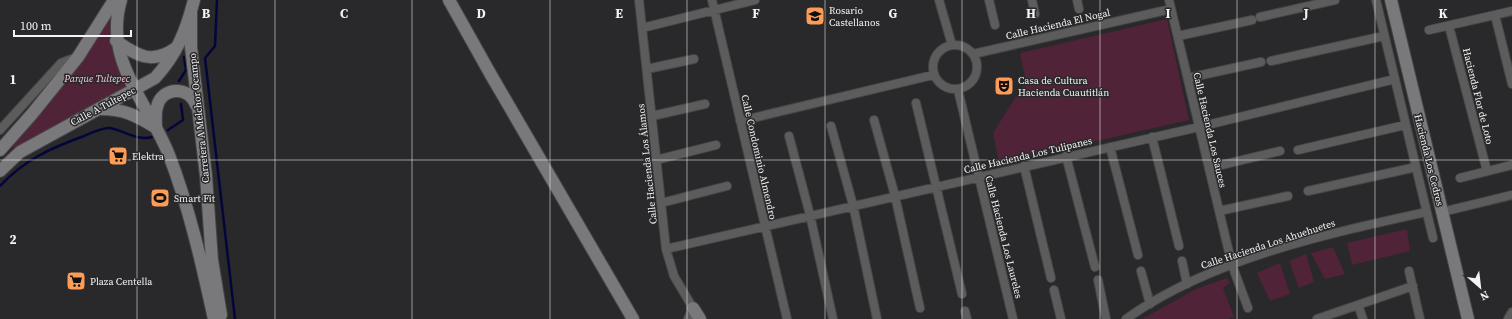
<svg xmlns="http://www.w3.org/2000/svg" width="1512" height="319" font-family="'Source Serif 4',serif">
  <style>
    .green { fill: #502339 }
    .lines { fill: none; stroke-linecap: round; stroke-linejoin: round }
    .stream { stroke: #04063b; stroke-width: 2.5 }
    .street-casing { stroke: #454546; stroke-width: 10 }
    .secondary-casing { stroke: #454546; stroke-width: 14 }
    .street { stroke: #5c5c5d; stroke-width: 8 }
    .secondary { stroke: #79797b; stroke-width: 12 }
    .grid { fill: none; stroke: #f4f4f5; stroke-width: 1; stroke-opacity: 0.55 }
    .labels { text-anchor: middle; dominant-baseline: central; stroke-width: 3; stroke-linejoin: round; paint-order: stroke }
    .poi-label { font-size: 10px; fill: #f4f4f5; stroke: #29282a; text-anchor: start }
    .street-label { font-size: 10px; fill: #f4f4f5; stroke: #29282a }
    .park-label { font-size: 10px; font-style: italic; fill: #ffc2db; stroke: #29282a }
    .grid-label { font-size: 13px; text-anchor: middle; font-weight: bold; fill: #f4f4f5; stroke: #29282a; stroke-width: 3; stroke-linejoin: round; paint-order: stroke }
  </style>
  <rect width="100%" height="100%" fill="#29282a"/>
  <path class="green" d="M115 0 116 16 135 89 20 152 7 142Z
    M1167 19 1189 120 999 163 993 133 1026 81 1020 53Z
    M1407 229 1410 251 1352 265 1347 243Z
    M1333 247 1345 274 1325 279 1311 253Z
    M1306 254 1314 282 1299 288 1289 261Z
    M1280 263 1290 294 1270 301 1257 273Z
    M1227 278 1230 283 1223 288 1234 317 1228 319H1142L1196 289Z"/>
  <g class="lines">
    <path class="stream" d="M217 0 215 46 205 58 235 319
      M179 81 186 70 184 57
      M168 130 183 120 181 104
      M0 186C24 160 51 148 84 136 91 133 103 127 110 128 125 131 137 141 152 137"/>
    <g class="street-casing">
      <path id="street" d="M639 0 666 249 674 276 693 308 688 319
        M712 0 787 319
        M939 0 952 45
        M989 0 995 25
        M1032 0 1035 14
        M1077 0 1079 9
        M1169 0 1232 265 1248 308
        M1376 0 1433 238
        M1495 15 1512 84
        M1260 17 1335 0
        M1449 26 1487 171
        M642 28 755 0
        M1429 30 1512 11
        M1178 36 1252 20
        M933 67a22 22 0 1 1 44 0a22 22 0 1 1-44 0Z
        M973 54 1171 9
        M1271 61 1384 36
        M647 69 694 59
        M1188 78 1261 62
        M958 90 1013 319
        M916 103 962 294
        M652 116 705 104
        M874 120 895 196 920 308
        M740 121 933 75
        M831 126 853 205 877 319
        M0 130 61 63 77 57
        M789 136 810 215 833 319
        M1152 137 1179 246
        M1110 147 1138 255
        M1298 150 1405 125
        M1066 156 1095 267
        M656 160 716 145
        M1024 166 1051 278
        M1209 168 1280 151
        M1460 178 1512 165
        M1308 191 1416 167
        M661 203 727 186
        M1219 211 1288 196
        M1442 212 1512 195
        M666 249 1199 127 1395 79
        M1182 261 1187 284
        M1141 271 1150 304
        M1409 271 1420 319
        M1098 280 1106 319
        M1054 290 1061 319
        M1358 305 1363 319
        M965 311 967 319
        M1126 319C1210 259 1326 234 1426 212
        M1317 319 1413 286
        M1508 319 1512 312"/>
    </g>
    <g class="secondary-casing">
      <path id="secondary" d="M121 0C103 61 148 102 169 155 189 207 202 264 214 319
        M449 0 491 75 633 319
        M1391 0 1468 319
        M191 12V47L206 176 212 260 221 315
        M116 41C138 56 152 65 176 48
        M100 109C124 109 135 115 155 127
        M156 127C156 121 155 113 157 107 161 87 189 85 196 105
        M0 150 32 114 78 57 114 0
        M0 171 20 152 155 78C177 54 186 31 194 0
        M693 308 700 319"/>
    </g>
    <use href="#street" class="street"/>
    <use href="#secondary" class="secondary"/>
  </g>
  <path class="grid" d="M137 0V319M275 0V319M412 0V319M550 0V319M687 0V319M825 0V319M962 0V319M1100 0V319M1237 0V319M1375 0V319M0 160H1512"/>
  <defs>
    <g id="school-square" transform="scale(1)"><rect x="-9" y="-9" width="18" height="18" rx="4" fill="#fd9c56" stroke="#29282a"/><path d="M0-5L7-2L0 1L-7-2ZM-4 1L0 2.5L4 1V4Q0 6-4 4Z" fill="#111"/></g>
    <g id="theatre-square" transform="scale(1)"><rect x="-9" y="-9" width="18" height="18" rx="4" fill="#fd9c56" stroke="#29282a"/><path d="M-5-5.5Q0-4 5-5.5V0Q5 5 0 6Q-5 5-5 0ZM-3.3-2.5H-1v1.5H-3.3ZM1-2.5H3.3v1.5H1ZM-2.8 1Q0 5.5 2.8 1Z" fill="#111"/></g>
    <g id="supermarket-square" transform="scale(1)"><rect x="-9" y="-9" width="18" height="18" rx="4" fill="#fd9c56" stroke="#29282a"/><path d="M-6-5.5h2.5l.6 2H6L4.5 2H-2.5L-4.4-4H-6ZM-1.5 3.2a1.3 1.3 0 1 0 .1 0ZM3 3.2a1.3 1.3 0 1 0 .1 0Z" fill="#111"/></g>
    <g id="stadium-square" transform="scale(1)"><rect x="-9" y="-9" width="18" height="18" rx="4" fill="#fd9c56" stroke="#29282a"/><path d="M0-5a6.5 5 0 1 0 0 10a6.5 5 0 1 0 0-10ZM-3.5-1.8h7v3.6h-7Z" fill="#111"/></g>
  </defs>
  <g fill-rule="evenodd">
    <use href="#school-square" x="815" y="16"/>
    <use href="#theatre-square" x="1004" y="86"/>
    <use href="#supermarket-square" x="118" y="156"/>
    <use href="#stadium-square" x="160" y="198"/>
    <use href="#supermarket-square" x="76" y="281"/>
  </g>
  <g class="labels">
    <g class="poi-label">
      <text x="829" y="10">Rosario<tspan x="829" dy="12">Castellanos</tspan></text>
      <text x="1018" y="80">Casa de Cultura<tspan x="1018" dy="12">Hacienda Cuautitlán</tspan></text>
      <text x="132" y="156">Elektra</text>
      <text x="174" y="198">Smart Fit</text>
      <text x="90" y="281">Plaza Centella</text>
    </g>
    <g class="street-label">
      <text transform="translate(1058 24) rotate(-13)">Calle Hacienda El Nogal</text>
      <text transform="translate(1478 96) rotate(76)">Hacienda Flor de Loto</text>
      <text transform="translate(103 106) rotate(-28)">Calle A Tultepec</text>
      <text transform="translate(199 118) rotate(-96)">Carretera A Melchor Ocampo</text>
      <text transform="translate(1210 130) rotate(77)">Calle Hacienda Los Sauces</text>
      <text transform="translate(1028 155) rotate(-13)">Calle Hacienda Los Tulipanes</text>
      <text transform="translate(759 157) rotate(77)">Calle Condominio Almendro</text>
      <text transform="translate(1429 160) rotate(76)">Hacienda Los Cedros</text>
      <text transform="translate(647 164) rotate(-96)">Calle Hacienda Los Álamos</text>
      <text transform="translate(1004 237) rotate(76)">Calle Hacienda Los Laureles</text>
      <text transform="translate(1268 244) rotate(-18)">Calle Hacienda Los Ahuehuetes</text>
    </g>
    <g class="park-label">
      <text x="97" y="78">Parque Tultepec</text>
    </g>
  </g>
  <g class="grid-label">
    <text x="206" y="18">B</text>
    <text x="344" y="18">C</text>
    <text x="481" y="18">D</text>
    <text x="619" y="18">E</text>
    <text x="756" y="18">F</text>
    <text x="893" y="18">G</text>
    <text x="1031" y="18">H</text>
    <text x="1168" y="18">I</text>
    <text x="1306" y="18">J</text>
    <text x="1443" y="18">K</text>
    <text x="13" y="84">1</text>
    <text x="13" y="244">2</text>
  </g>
  <g transform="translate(1480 287) rotate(152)" stroke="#29282a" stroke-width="3" paint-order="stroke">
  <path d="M0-3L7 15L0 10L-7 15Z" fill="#f4f4f5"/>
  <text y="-6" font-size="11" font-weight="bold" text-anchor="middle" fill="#f4f4f5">N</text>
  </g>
  <path d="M14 30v6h117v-6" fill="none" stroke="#f4f4f5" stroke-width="2"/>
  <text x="20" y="30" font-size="12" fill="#f4f4f5" stroke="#29282a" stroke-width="3" paint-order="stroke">100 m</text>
</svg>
